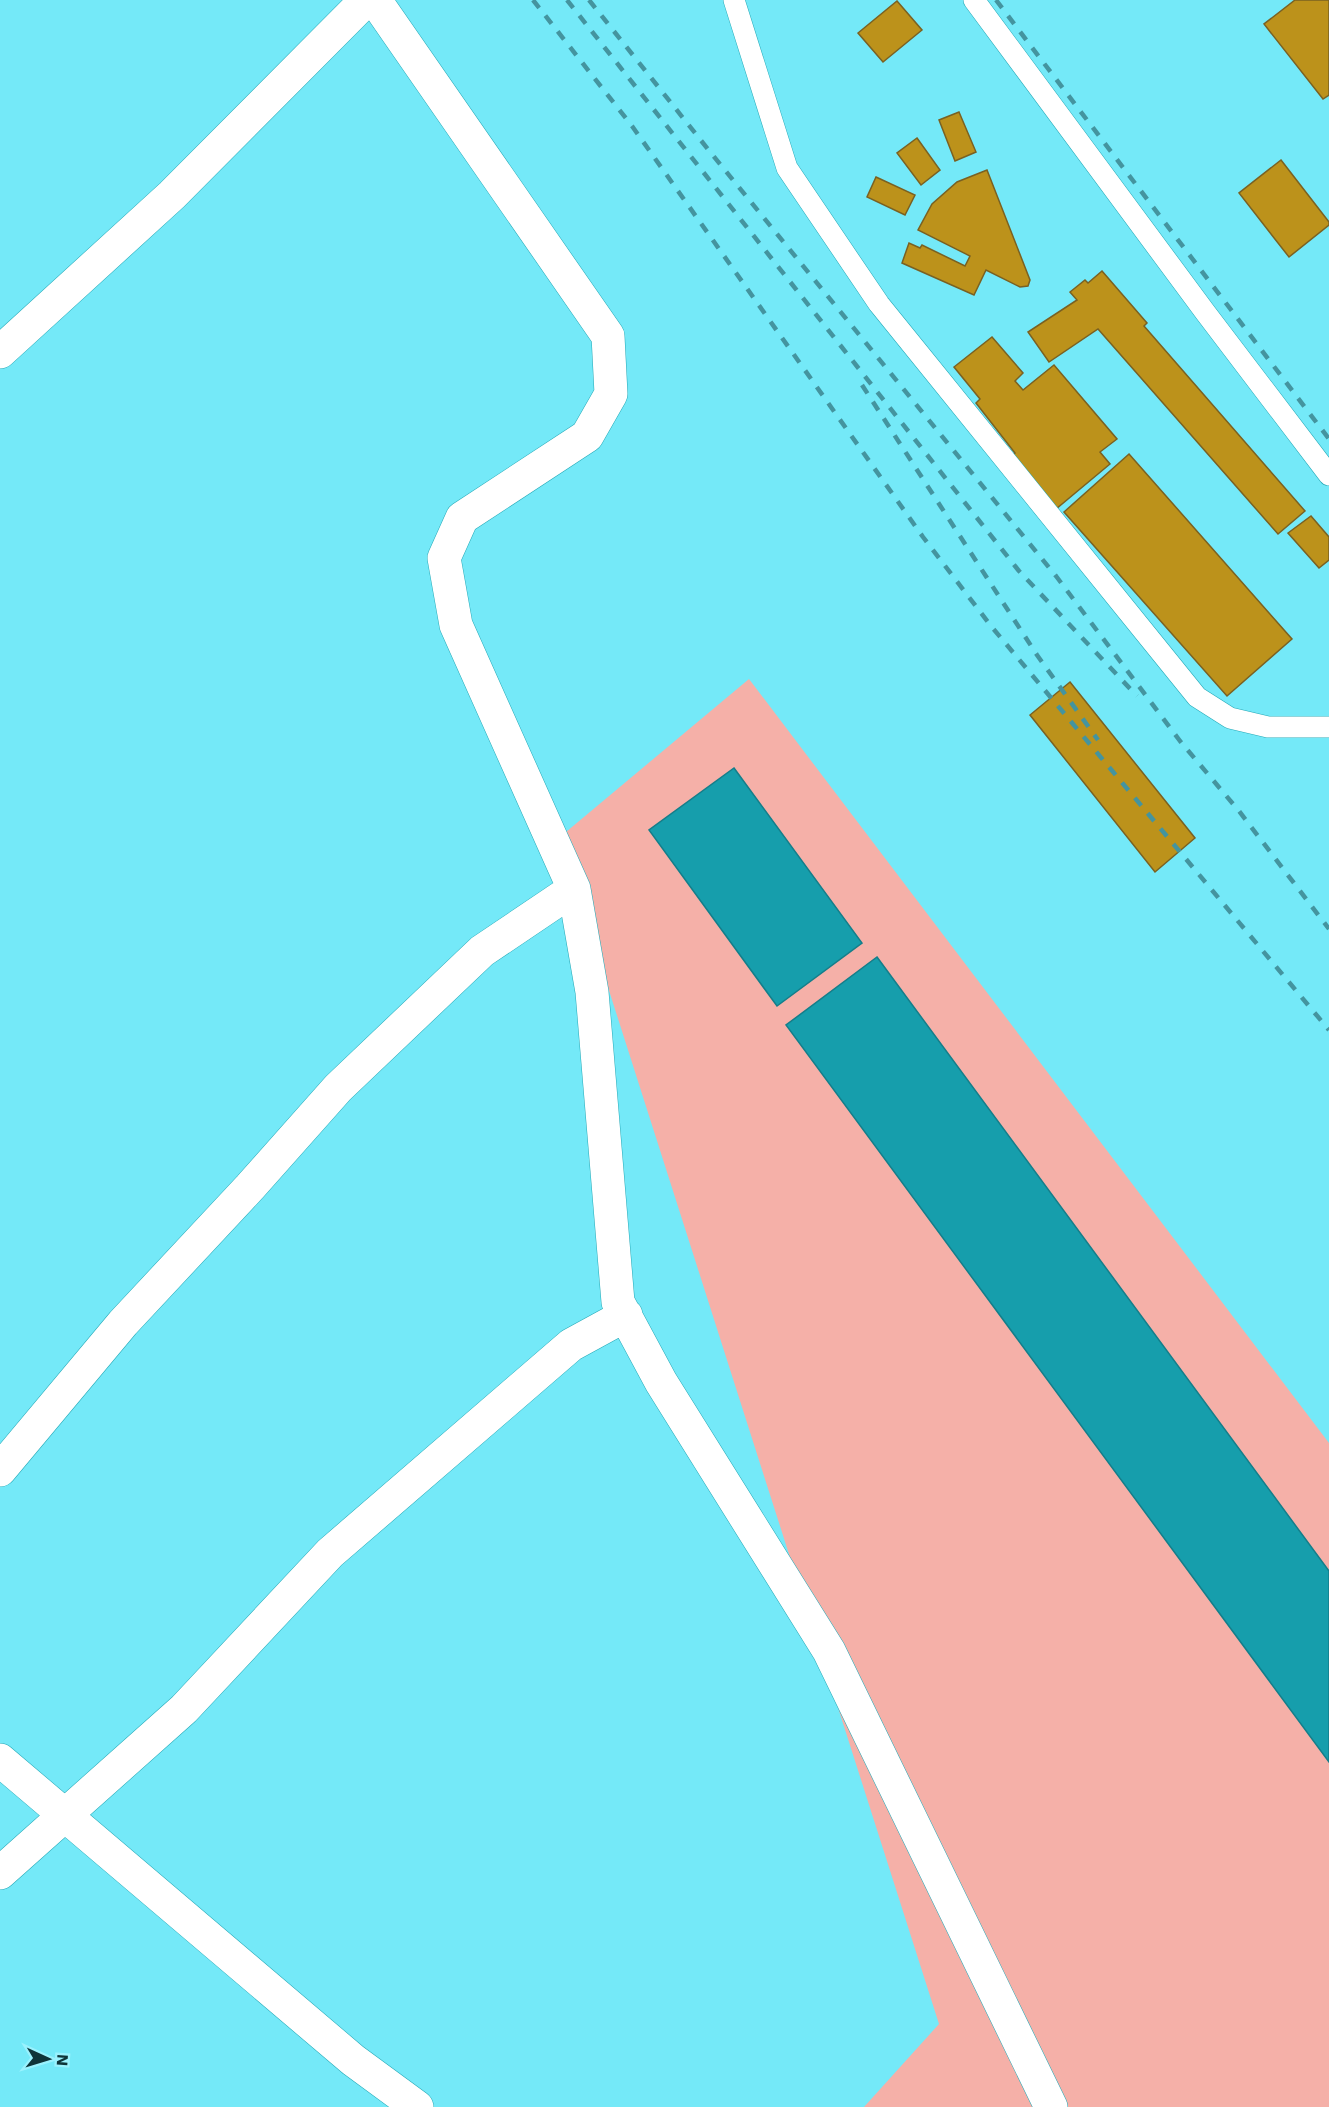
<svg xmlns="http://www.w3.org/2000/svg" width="1329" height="2107" font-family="'Work Sans',sans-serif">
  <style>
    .green { fill: #f5b0a8 }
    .water { fill: #169eac; stroke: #147e8a; stroke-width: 1.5 }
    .building { fill: #bc921b; stroke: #7a6122; stroke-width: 1.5 }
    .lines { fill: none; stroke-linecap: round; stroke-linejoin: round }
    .lane-casing { stroke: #25a9b7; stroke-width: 22 }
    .street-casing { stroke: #25a9b7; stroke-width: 34 }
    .lane { stroke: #fff; stroke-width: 21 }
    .street { stroke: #fff; stroke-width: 33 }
    .rail { stroke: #44949f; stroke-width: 4.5; stroke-dasharray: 10 10; stroke-linecap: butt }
  </style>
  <rect width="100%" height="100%" fill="#74e9f8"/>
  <path class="green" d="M749 679 1329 1443V2107H864L939 2024 560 837Z"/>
  <path class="water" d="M734 768 862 943 777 1006 649 830Z
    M877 957 1329 1571V1762L786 1025Z"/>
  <path class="building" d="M1295 0H1329V95L1323 99 1264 24Z
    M897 1 922 30 883 62 858 33Z
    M959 112 976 152 955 161 939 120Z
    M917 138 940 170 921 185 897 153Z
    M1281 160 1329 222V225L1289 257 1239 193Z
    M987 170 1030 280 1028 286 1020 287 986 270 974 295 902 263 909 243 920 248 922 245 965 266 970 256 918 230 932 204 957 182Z
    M876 177 915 195 905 215 867 197Z
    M1102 271 1147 323 1144 326 1305 511 1278 534 1098 329 1049 362 1028 332 1077 300 1070 292 1085 280 1088 283Z
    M992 337 1023 373 1015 381 1023 390 1054 365 1117 439 1100 452 1110 464 1056 509 1011 455 1015 453 976 403 980 399 954 367Z
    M1129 454 1292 639 1227 696 1064 512Z
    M1311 516 1329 537V560L1319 568 1288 533Z
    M1070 682 1195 838 1155 872 1030 715Z"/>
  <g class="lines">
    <g class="lane-casing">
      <path id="lane" d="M734 0 787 168 879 304 1197 697 1230 718 1268 727H1329
        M974 0 1205 312 1329 475"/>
    </g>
    <g class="street-casing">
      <path id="street" d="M375 0 608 336 611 394 587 436 462 518 444 558 456 625 574 889 592 992 618 1302 661 1382 829 1651 1051 2107
        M0 352 172 195 366 0
        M0 1470 123 1323 250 1187 338 1088 482 951 574 889
        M0 1760 353 2060 417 2107
        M0 1873 184 1709 330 1553 571 1345 626 1315"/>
    </g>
    <use href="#lane" class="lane"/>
    <use href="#street" class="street"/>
    <path class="rail" d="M533 0 632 126 923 537 991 626 1329 1030
      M567 0 1019 571 1137 696
      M589 0 711 153 1056 576 1180 741 1239 811 1329 929
      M996 0 1329 439
      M862 385 1037 655 1098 740"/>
  </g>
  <g transform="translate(48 2059) rotate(94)" stroke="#9af2fe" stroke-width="4.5" paint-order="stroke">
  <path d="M0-4.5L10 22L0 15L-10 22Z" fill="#0e3439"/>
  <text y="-9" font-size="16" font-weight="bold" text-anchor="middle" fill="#0e3439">N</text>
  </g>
</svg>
